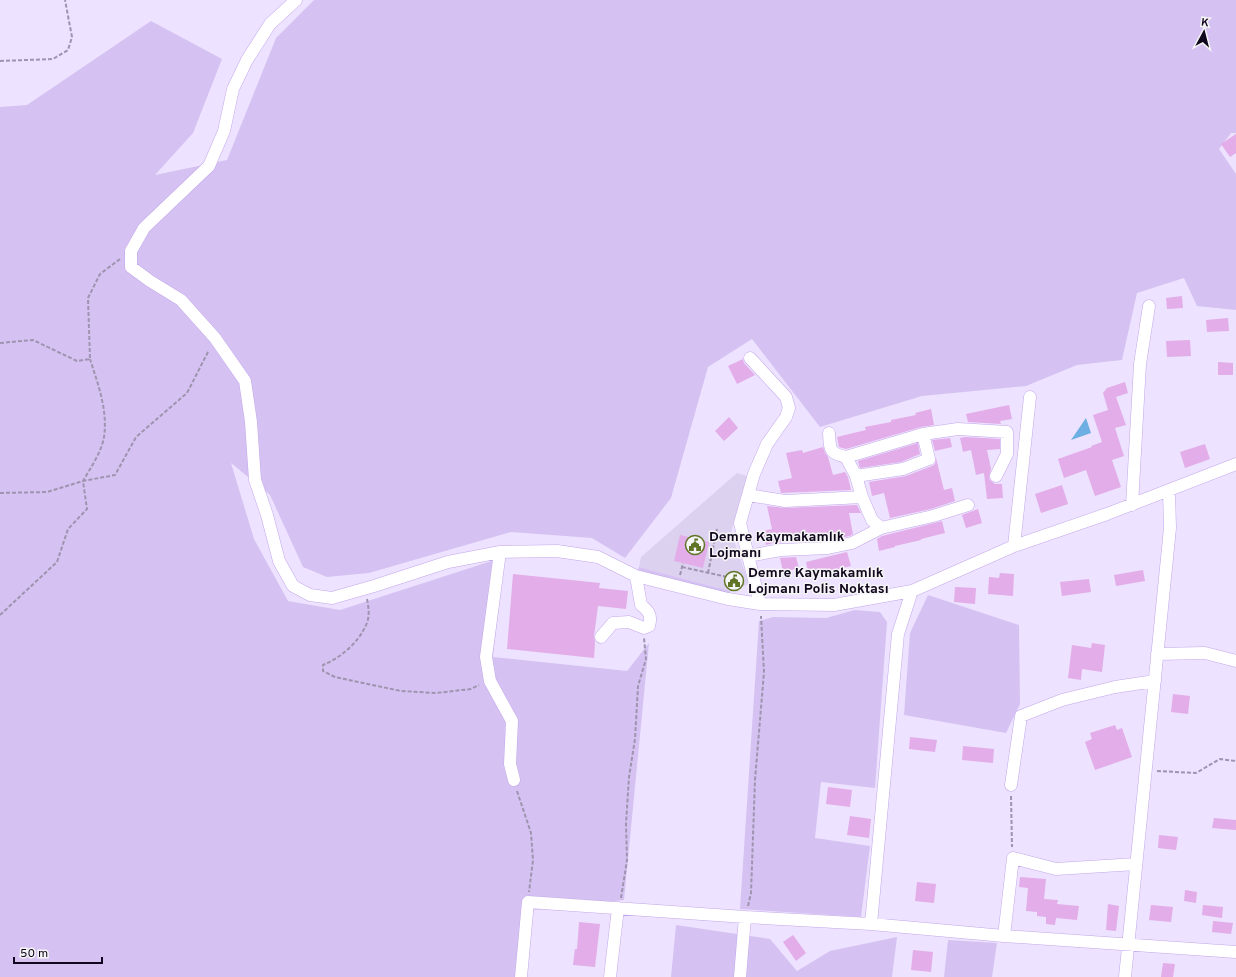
<svg xmlns="http://www.w3.org/2000/svg" width="1236" height="977" font-family="Overpass,sans-serif">
  <style>
    .built { fill: #ddd1f0 }
    .green { fill: #d5c2f2 }
    .water { fill: #6dafe2 }
    .building { fill: #e2ade8 }
    .lines { fill: none; stroke-linecap: round; stroke-linejoin: round }
    .minor-casing { stroke: #c3a7eb; stroke-width: 13 }
    .path { stroke: #9f94af; stroke-width: 2; stroke-dasharray: 4 2; stroke-linecap: butt }
    .minor { stroke: #fff; stroke-width: 12 }
    .labels { text-anchor: middle; dominant-baseline: central; stroke-width: 3; stroke-linejoin: round; paint-order: stroke }
    .poi-label { font-size: 14px; font-weight: bold; fill: #10061d; stroke: #f5f5f5; text-anchor: start }
  </style>
  <rect width="100%" height="100%" fill="#ede2ff"/>
  <path class="built" d="M737 473 747 476 731 532 749 584 730 591 639 567 641 557Z"/>
  <path class="green" d="M314 0H1236V133H1231L1219 149 1236 174V310L1197 306 1184 278 1137 293 1122 360 1077 365 1026 386 922 396 820 427 752 339 708 367 671 498 625 558 592 538 511 532 369 573 327 577 303 567 270 495 231 463 254 539 288 601 340 610 504 557 493 657 627 671 649 643 624 900 534 910 515 977H0V107L27 105 151 21 222 59 193 133 155 175 227 160 276 38Z
    M639 567 730 591 728 599 636 576Z
    M928 595 1019 625 1020 704 1006 733 904 715 910 633Z
    M855 610 880 612 887 622 875 788 821 782 815 838 870 846 861 917 740 909 759 621 773 617 826 618Z
    M676 925 770 939 797 971 830 951 897 937 892 977H671Z
    M948 940 997 943 992 977H944Z"/>
  <path class="water" d="M1086 418 1091 433 1071 440Z"/>
  <path class="building" d="M1236 134V153L1230 157 1221 144Z
    M1182 296 1183 308 1167 309 1166 298Z
    M1228 318 1229 331 1207 332 1206 320Z
    M1190 340 1191 356 1167 357 1166 341Z
    M743 359 744 363 755 375 737 384 728 366Z
    M1218 362 1233 363V375H1218Z
    M1125 382 1128 393 1116 397 1126 425 1115 428 1124 456 1112 460 1121 487 1095 496 1086 470 1064 478 1058 459 1092 447 1091 446 1102 442 1093 415 1108 410 1103 393 1107 388Z
    M1009 405 1012 419 1000 421 1001 424 968 422 966 414Z
    M931 409 934 425 921 427 846 449 839 447 837 437 866 430 865 427 891 422V420L916 415 915 413Z
    M729 417 738 428 724 441 715 431Z
    M965 437 1000 439V449L987 450 991 469 989 477 990 480 995 484H1002L1003 498 987 499 984 473 976 475 971 450 963 452 960 438Z
    M950 438 952 447 935 451 932 440Z
    M918 443 920 454 901 462 860 468 859 465 858 461Z
    M1205 444 1210 459 1185 468 1180 452Z
    M823 447 825 453 828 457 833 475 845 472 848 477 851 490 781 493 778 481 792 478 786 453 802 450 803 453Z
    M936 458 944 490 952 488 955 501 931 509 890 518 884 493 872 496 869 482 906 476 932 466 935 464Z
    M1062 485 1068 504 1041 513 1035 494Z
    M857 505 861 513H849L853 534 850 536 838 538 837 535 814 540V537L793 542H776L766 545 763 531 772 529 767 506 785 508Z
    M978 509 982 523 966 528 962 515Z
    M942 521 945 533 921 539V540L895 546V547L879 551 877 539 882 536Z
    M680 535 709 542 703 568 674 561Z
    M847 552 851 566 809 576 806 562Z
    M796 557 799 568 783 572 780 558Z
    M1143 570 1145 581 1116 586 1114 575Z
    M1000 573 1014 574 1013 596 988 594 989 577 999 578Z
    M513 574 600 583 599 588 628 591 626 609 598 606 594 636 595 642 594 658 507 649Z
    M1089 579 1091 592 1062 596 1060 582Z
    M955 587 976 588 975 604 954 602Z
    M1092 643 1105 645 1102 672 1082 669 1081 680 1068 678 1072 645 1091 648Z
    M1173 694 1190 696 1188 714 1171 712Z
    M1115 725 1117 730 1122 728 1132 757 1095 770 1085 742 1092 739 1090 733Z
    M910 737 937 740 935 752 909 749Z
    M963 746 994 749 993 763 962 760Z
    M828 787 852 790 850 807 826 804Z
    M850 816 871 819 869 838 847 835Z
    M1214 818 1236 820V830L1212 828Z
    M1159 835 1178 837 1176 850 1158 848Z
    M1020 877 1046 879 1044 899 1058 900 1057 904 1079 906 1077 920 1056 918 1055 925 1046 924V917L1037 916V912L1026 911 1028 888 1019 887Z
    M917 882 936 884 934 903 915 901Z
    M1185 890 1197 892 1196 903 1184 901Z
    M1108 904 1119 906 1116 931 1106 930Z
    M1151 905 1173 907 1171 922 1149 920Z
    M1203 905 1223 907 1222 918 1202 915Z
    M1213 921 1233 923 1231 934 1212 932Z
    M579 922 600 924 595 967 573 965 575 949H577Z
    M793 935 806 953 796 961 783 942Z
    M913 950 933 952 931 972 911 970Z
    M1163 963 1175 964 1173 977H1161Z"/>
  <g class="lines">
    <g class="minor-casing">
      <path id="minor" d="M296 0 270 24 247 60 233 89 224 131 209 166 144 228 131 251V267L150 281 181 300 215 338 245 381 251 422 255 480 267 515 279 561 293 586 310 595 332 598 374 586 448 562 500 552 557 551 598 557 636 576 728 599 760 604 834 605 912 591 1014 546 1107 514 1236 464
        M750 358 786 397 789 408 786 417 767 444 754 474 740 523 760 604
        M829 433C830 450 829 453 846 457
        M856 476 903 469 929 459 923 434
        M748 495 785 501 862 497
        M1132 505 1140 364 1149 306
        M881 528 872 520 862 497 856 476 846 457 923 434 958 429 1007 432V454L996 476
        M1014 546 1030 397
        M500 552 486 657 490 681 512 721 510 764 514 780
        M748 556 781 550 828 548 852 543 881 528 933 516 968 505
        M601 637 613 623 629 622 644 628 649 626C652 616 649 611 641 605L636 576
        M1157 654 1205 653 1236 661
        M1011 785 1021 716 1062 700 1115 687 1155 681
        M871 924 1004 936 1236 952
        M1004 936 1013 858 1056 869 1136 864
        M521 977 528 902 745 917 871 924 898 634 912 591
        M610 977 618 908
        M740 977 745 917
        M1125 977 1170 528 1169 491"/>
    </g>
    <path class="path" d="M0 61 53 59 68 50 72 37 65 0
      M0 343 33 340 77 361 90 359 88 298 100 274 120 259
      M0 493 47 492 83 481C90 469 102 451 104 437 108 411 98 384 90 359
      M682 567 741 580
      M708 573 717 529
      M680 575 683 563
      M367 599C369 608 370 619 365 627 357 644 340 658 323 665V671L335 677 401 691 436 693 471 689 479 685
      M0 615 57 562 68 529 87 509 83 481 115 475 136 437 187 393 209 350
      M1157 771 1196 773 1220 759 1236 761
      M517 791 531 833 533 860 529 892
      M1011 796 1012 847
      M621 898 627 860 626 824 629 777 635 739 638 686 646 659 644 638
      M748 906 751 893 755 780 764 672 761 616"/>
    <use href="#minor" class="minor"/>
  </g>
  <defs>
    <g id="civic-ring" transform="scale(1)"><circle r="9.5" fill="#f5f5f5" stroke="#5f7424" stroke-width="1.5"/><path d="M-.6-6.5H3V-4.5H.6V-3L4-1V1h2V6H-6V1h2V-1L-.6-3ZM-1.2 2.5V6h2.4V2.5Z" fill="#5f7424"/></g>
  </defs>
  <g fill-rule="evenodd">
    <use href="#civic-ring" x="695" y="545"/>
    <use href="#civic-ring" x="734" y="581"/>
  </g>
  <g class="labels">
    <g class="poi-label">
      <text x="709" y="537">Demre Kaymakamlık<tspan x="709" dy="16">Lojmanı</tspan></text>
      <text x="748" y="573">Demre Kaymakamlık<tspan x="748" dy="16">Lojmanı Polis Noktası</tspan></text>
    </g>
  </g>
  <g transform="translate(1204 32) rotate(7)" stroke="#f5f5f5" stroke-width="3" paint-order="stroke">
  <path d="M0-3L7 15L0 10L-7 15Z" fill="#10061d"/>
  <text y="-6" font-size="11" font-weight="bold" text-anchor="middle" fill="#10061d">K</text>
  </g>
  <path d="M14 957v6h88v-6" fill="none" stroke="#10061d" stroke-width="2"/>
  <text x="20" y="957" font-size="12" fill="#10061d" stroke="#f5f5f5" stroke-width="3" paint-order="stroke">50 m</text>
</svg>
